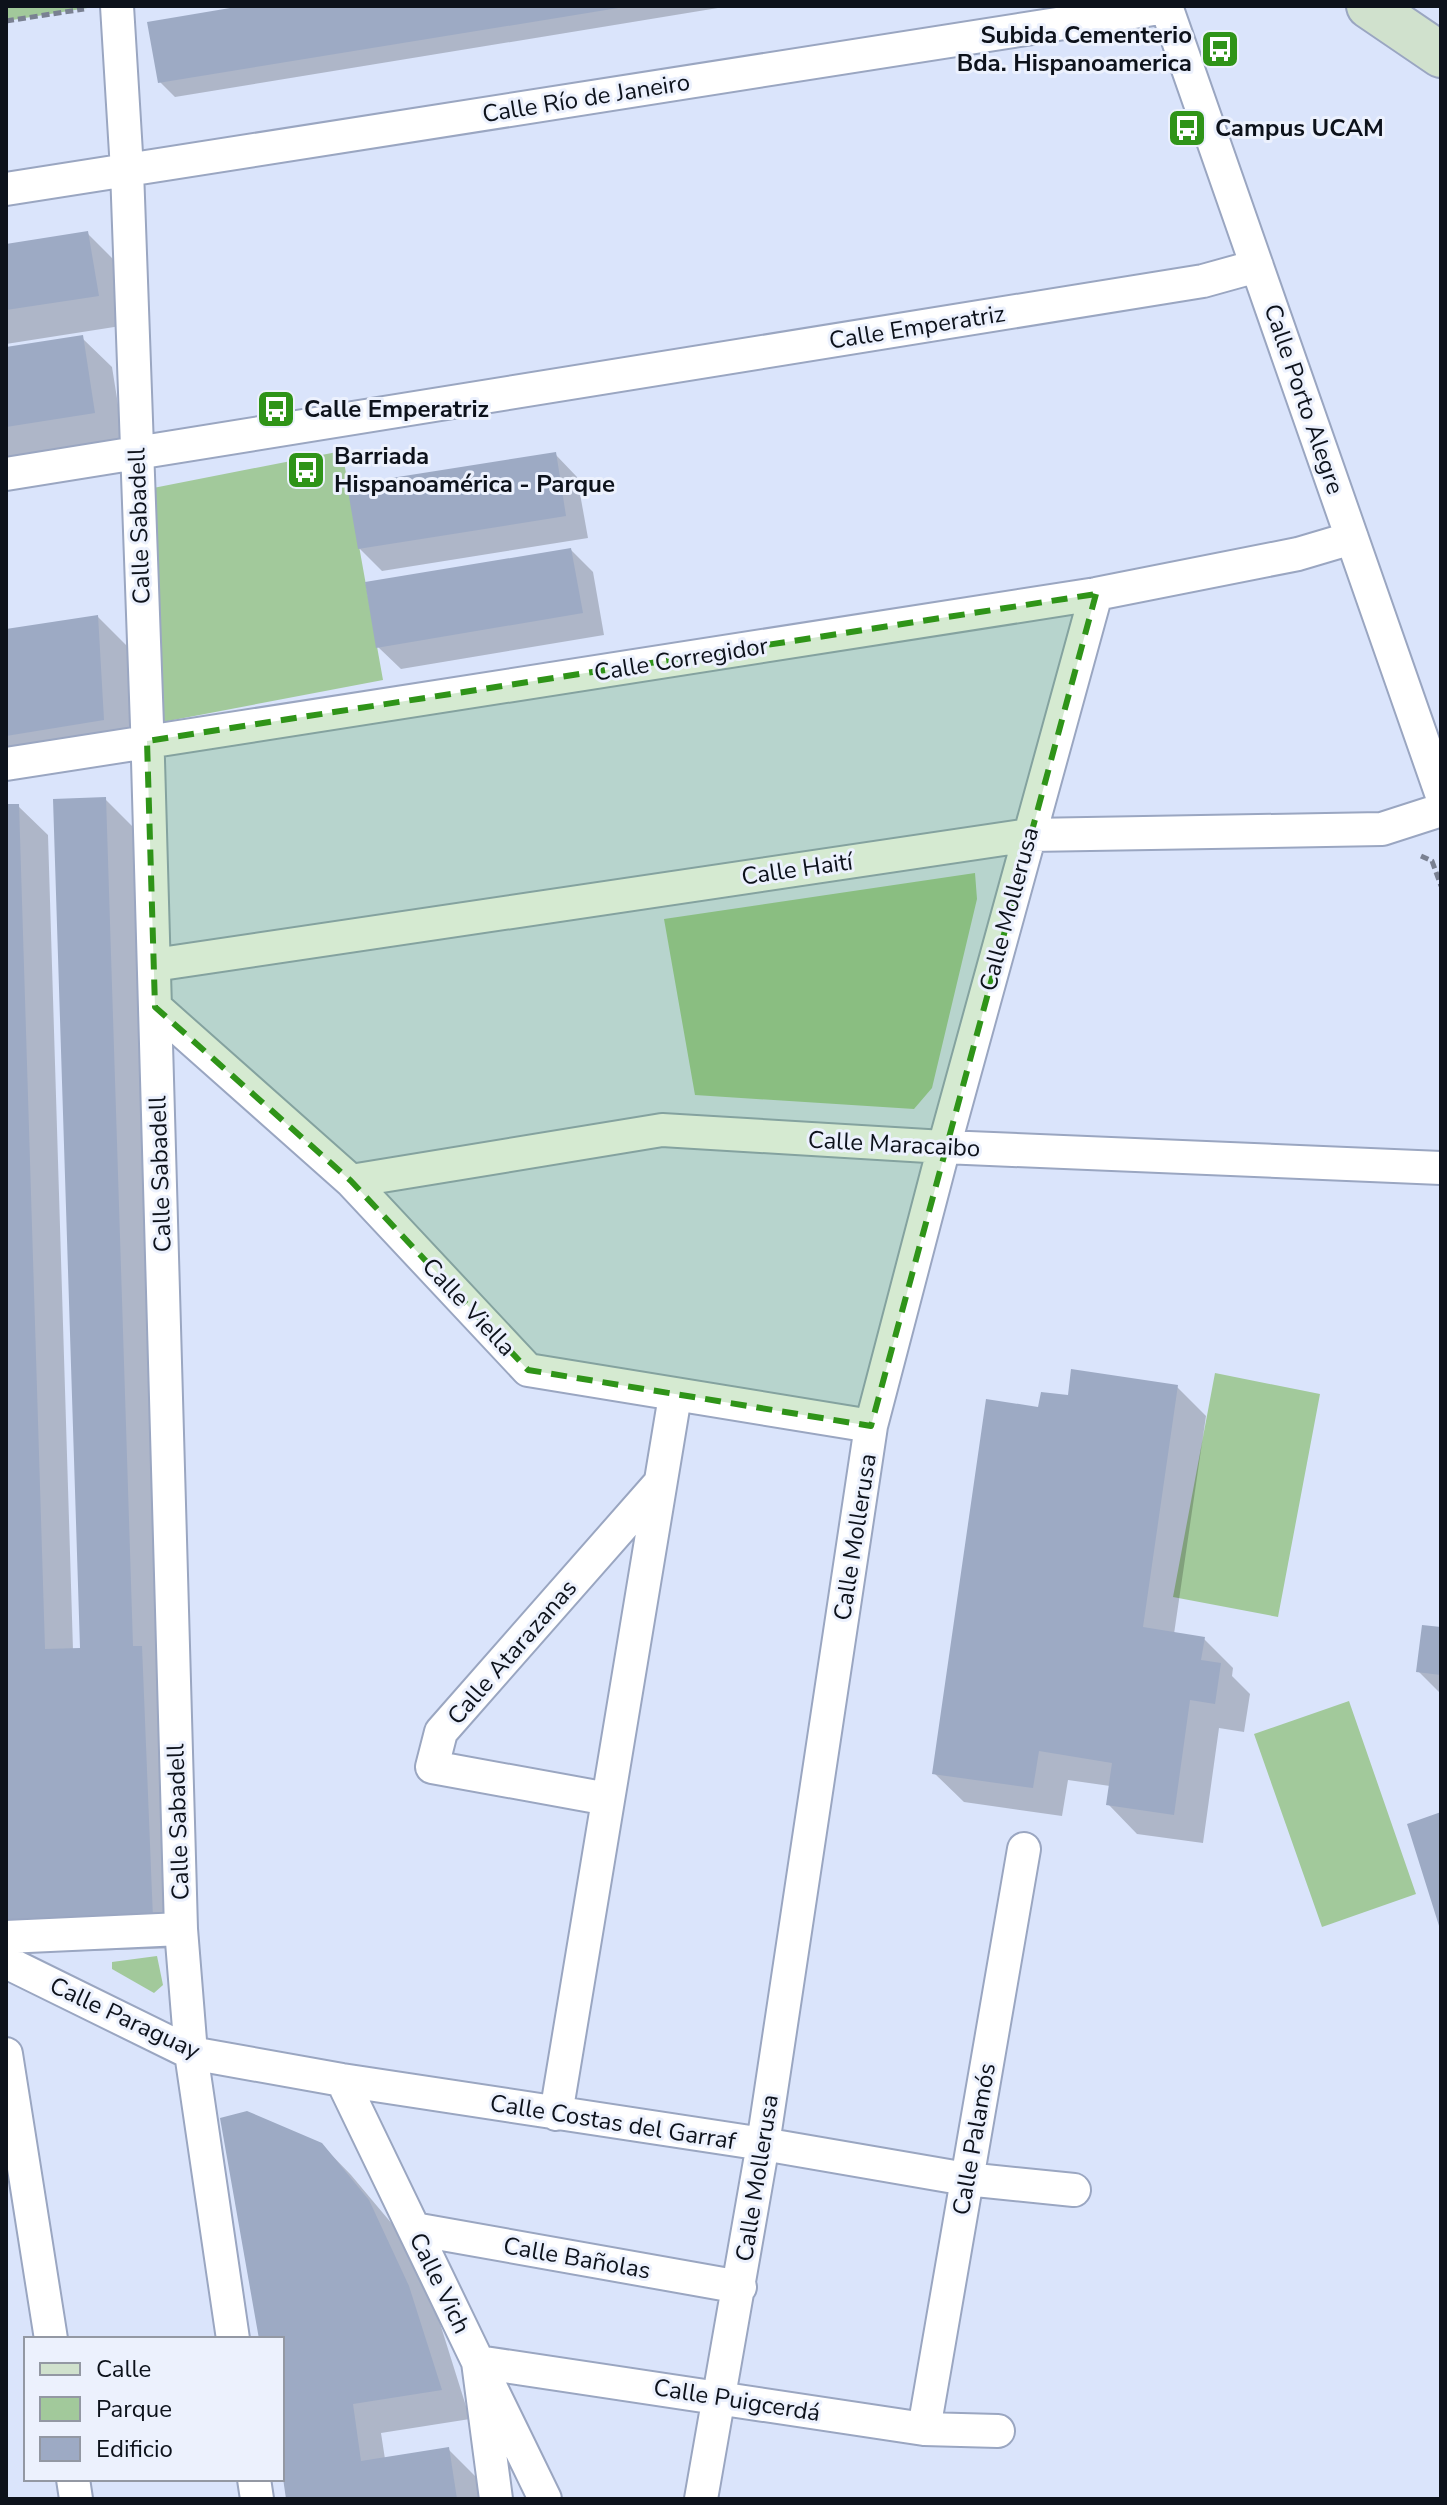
<svg xmlns="http://www.w3.org/2000/svg" width="1447" height="2505" font-family="'Nunito Sans',sans-serif">
  <style>
    .green { fill: #a2c99b }
    .shadow { fill: #0003 }
    .building { fill: #9daac4 }
    .lines { fill: none; stroke-linecap: round; stroke-linejoin: round }
    .street-casing { stroke: #9aa6c1; stroke-width: 36 }
    .secondary-casing { stroke: #9aa6c1; stroke-width: 48 }
    .path { stroke: #7a8192; stroke-width: 5; stroke-dasharray: 8 4; stroke-linecap: butt }
    .street { stroke: #fff; stroke-width: 32 }
    .secondary { stroke: #d0e1cd; stroke-width: 44 }
    .marked { fill: #2f9418; fill-opacity: 0.2; stroke: #2f9418; stroke-width: 6; stroke-dasharray: 16 10; stroke-linejoin: round }
    .labels { text-anchor: middle; dominant-baseline: central; stroke-width: 6; stroke-linejoin: round; paint-order: stroke }
    .poi-label { font-size: 24px; font-weight: bold; fill: #0d121b; stroke: #ecf1fd; text-anchor: start }
    .street-label { font-size: 24px; fill: #0d121b; stroke: #ecf1fd }
  </style>
  <rect width="100%" height="100%" fill="#dae4fb"/>
  <path class="green" d="M6 6H100L6 21Z
    M342 451 383 680 147 725 138 491Z
    M975 873 977 899 932 1088 914 1109 695 1095 664 919Z
    M1215 1373 1320 1394 1278 1617 1173 1597Z
    M1349 1701 1416 1894 1322 1927 1254 1734Z
    M157 1956 163 1985 154 1993 112 1969V1962Z"/>
  <path class="shadow" d="M255 6H730L175 97 160 82Z
    M88 234 117 263 127 325 6 344V246Z
    M82 338 112 367 124 442 6 460V349Z
    M555 454 577 477 588 538 382 571 359 548Z
    M571 550 593 572 604 635 401 669 378 647Z
    M98 617 127 646 132 749 6 770V631Z
    M105 799 134 828 181 1948 20 1953 6 806H18L48 835 73 1650H82Z
    M1177 1387 1206 1416 1174 1634 1204 1639 1233 1668 1232 1676 1250 1694 1244 1732 1219 1728 1203 1843 1137 1834 1108 1804 1110 1786 1068 1780 1062 1816 964 1802 934 1773 1040 1409 1069 1398Z
    M1441 1629V1694L1419 1672Z
    M321 2144 351 2175 398 2231 438 2317 470 2419 381 2433 385 2459 449 2450 478 2479 481 2499H288L282 2458V2339H261Z"/>
  <path class="building" d="M242 6H618V8L158 83 147 22Z
    M88 231 99 296 6 310V244Z
    M83 335 95 413 6 427V347Z
    M556 452 566 516 358 549 347 485Z
    M571 548 583 613 376 648 365 582Z
    M98 615 104 720 6 736V629Z
    M106 797 133 1646H142L153 1919 6 1924V804H19L45 1649 80 1648 53 799Z
    M1071 1369 1178 1385 1143 1627 1205 1637 1201 1660 1221 1663 1215 1704 1190 1700 1174 1815 1106 1805 1112 1763 1039 1751 1033 1788 932 1774 986 1399 1038 1407 1041 1392 1068 1395Z
    M1422 1625 1441 1627V1675L1416 1672Z
    M1441 1812V1929H1440L1407 1824Z
    M247 2111 322 2143 369 2200 409 2286 442 2390 353 2404 361 2461 449 2447 457 2499H286L282 2471V2339H259L220 2118Z"/>
  <g class="lines">
    <g class="street-casing">
      <path id="street" d="M117 6 127 170 147 725 181 1929 191 2053 233 2339
        M1166 6 1441 793
        M6 189 1166 7
        M6 474 1203 281 1257 266
        M6 764 1096 594 1298 554 1352 538
        M154 965 1030 835 1382 829 1441 810
        M155 1007 351 1181 528 1370 871 1426
        M351 1181 662 1130 944 1147 1441 1168
        M608 1799 432 1767 441 1732 660 1483
        M6 1937 181 1929
        M6 1962 191 2053 342 2080 763 2144 966 2179 1074 2190
        M6 2054 51 2339
        M342 2080 478 2362 496 2499
        M556 2114 675 1396
        M414 2229 740 2287
        M478 2362 924 2429 998 2431
        M490 2386 545 2499
        M924 2429 1024 1849
        M73 2479 76 2499
        M254 2479 257 2499
        M701 2499 763 2144 871 1426 944 1147 1096 594"/>
    </g>
    <g class="secondary-casing">
      <path id="secondary" d="M1369 6 1441 55"/>
    </g>
    <path class="path" d="M6 21 84 9
      M1421 856 1432 861 1441 886"/>
    <use href="#street" class="street"/>
    <use href="#secondary" class="secondary"/>
  </g>
  <path class="marked" d="M1096 594 871 1426 528 1370 351 1181 155 1007 147 741Z"/>
  <defs>
    <g id="bus-square" transform="scale(2)"><rect x="-9" y="-9" width="18" height="18" rx="4" fill="#2f9418" stroke="#ecf1fd"/><path d="M-5-6H5V4H4V6H2V4H-2V6H-4V4H-5ZM-3.5-4V0h7V-4ZM-3.5 1.2v1.5H-2V1.2ZM2 1.2v1.5H3.5V1.2Z" fill="#fff"/></g>
  </defs>
  <g fill-rule="evenodd">
    <use href="#bus-square" x="1220" y="49"/>
    <use href="#bus-square" x="1187" y="128"/>
    <use href="#bus-square" x="276" y="409"/>
    <use href="#bus-square" x="306" y="470"/>
  </g>
  <g class="labels">
    <g class="poi-label">
      <text x="1192" y="35" text-anchor="end">Subida Cementerio<tspan x="1192" dy="28">Bda. Hispanoamerica</tspan></text>
      <text x="1215" y="128">Campus UCAM</text>
      <text x="304" y="409">Calle Emperatriz</text>
      <text x="334" y="456">Barriada<tspan x="334" dy="28">Hispanoamérica - Parque</tspan></text>
    </g>
    <g class="street-label">
      <text transform="translate(586 98) rotate(-9)">Calle Río de Janeiro</text>
      <text transform="translate(917 327) rotate(-9)">Calle Emperatriz</text>
      <text transform="translate(1304 399) rotate(71)">Calle Porto Alegre</text>
      <text transform="translate(139 526) rotate(-92)">Calle Sabadell</text>
      <text transform="translate(681 659) rotate(-9)">Calle Corregidor</text>
      <text transform="translate(797 869) rotate(-8)">Calle Haití</text>
      <text transform="translate(1009 909) rotate(-75)">Calle Mollerusa</text>
      <text transform="translate(894 1144) rotate(3)">Calle Maracaibo</text>
      <text transform="translate(160 1174) rotate(-92)">Calle Sabadell</text>
      <text transform="translate(469 1307) rotate(47)">Calle Viella</text>
      <text transform="translate(855 1537) rotate(-81)">Calle Mollerusa</text>
      <text transform="translate(512 1652) rotate(-49)">Calle Atarazanas</text>
      <text transform="translate(178 1822) rotate(-92)">Calle Sabadell</text>
      <text transform="translate(125 2018) rotate(25)">Calle Paraguay</text>
      <text transform="translate(613 2122) rotate(9)">Calle Costas del Garraf</text>
      <text transform="translate(974 2139) rotate(-80)">Calle Palamós</text>
      <text transform="translate(757 2178) rotate(-81)">Calle Mollerusa</text>
      <text transform="translate(577 2258) rotate(10)">Calle Bañolas</text>
      <text transform="translate(440 2283) rotate(64)">Calle Vich</text>
      <text transform="translate(737 2400) rotate(9)">Calle Puigcerdá</text>
    </g>
  </g>
  <rect width="1447" height="2505" fill="none" stroke="#0d121b" stroke-width="16"/>
  <rect x="24" y="2337" width="260" height="144" fill="#ecf1fd" stroke="#9398a3" stroke-width="2"/>
  <rect x="40" y="2363" width="40" height="12" fill="#d0e1cd" stroke="#9398a3" stroke-width="2"/>
  <text x="96" y="2377" font-size="24" fill="#0d121b">Calle</text>
  <rect x="40" y="2397" width="40" height="24" fill="#a2c99b" stroke="#9398a3" stroke-width="2"/>
  <text x="96" y="2417" font-size="24" fill="#0d121b">Parque</text>
  <rect x="40" y="2437" width="40" height="24" fill="#9daac4" stroke="#9398a3" stroke-width="2"/>
  <text x="96" y="2457" font-size="24" fill="#0d121b">Edificio</text>
</svg>
